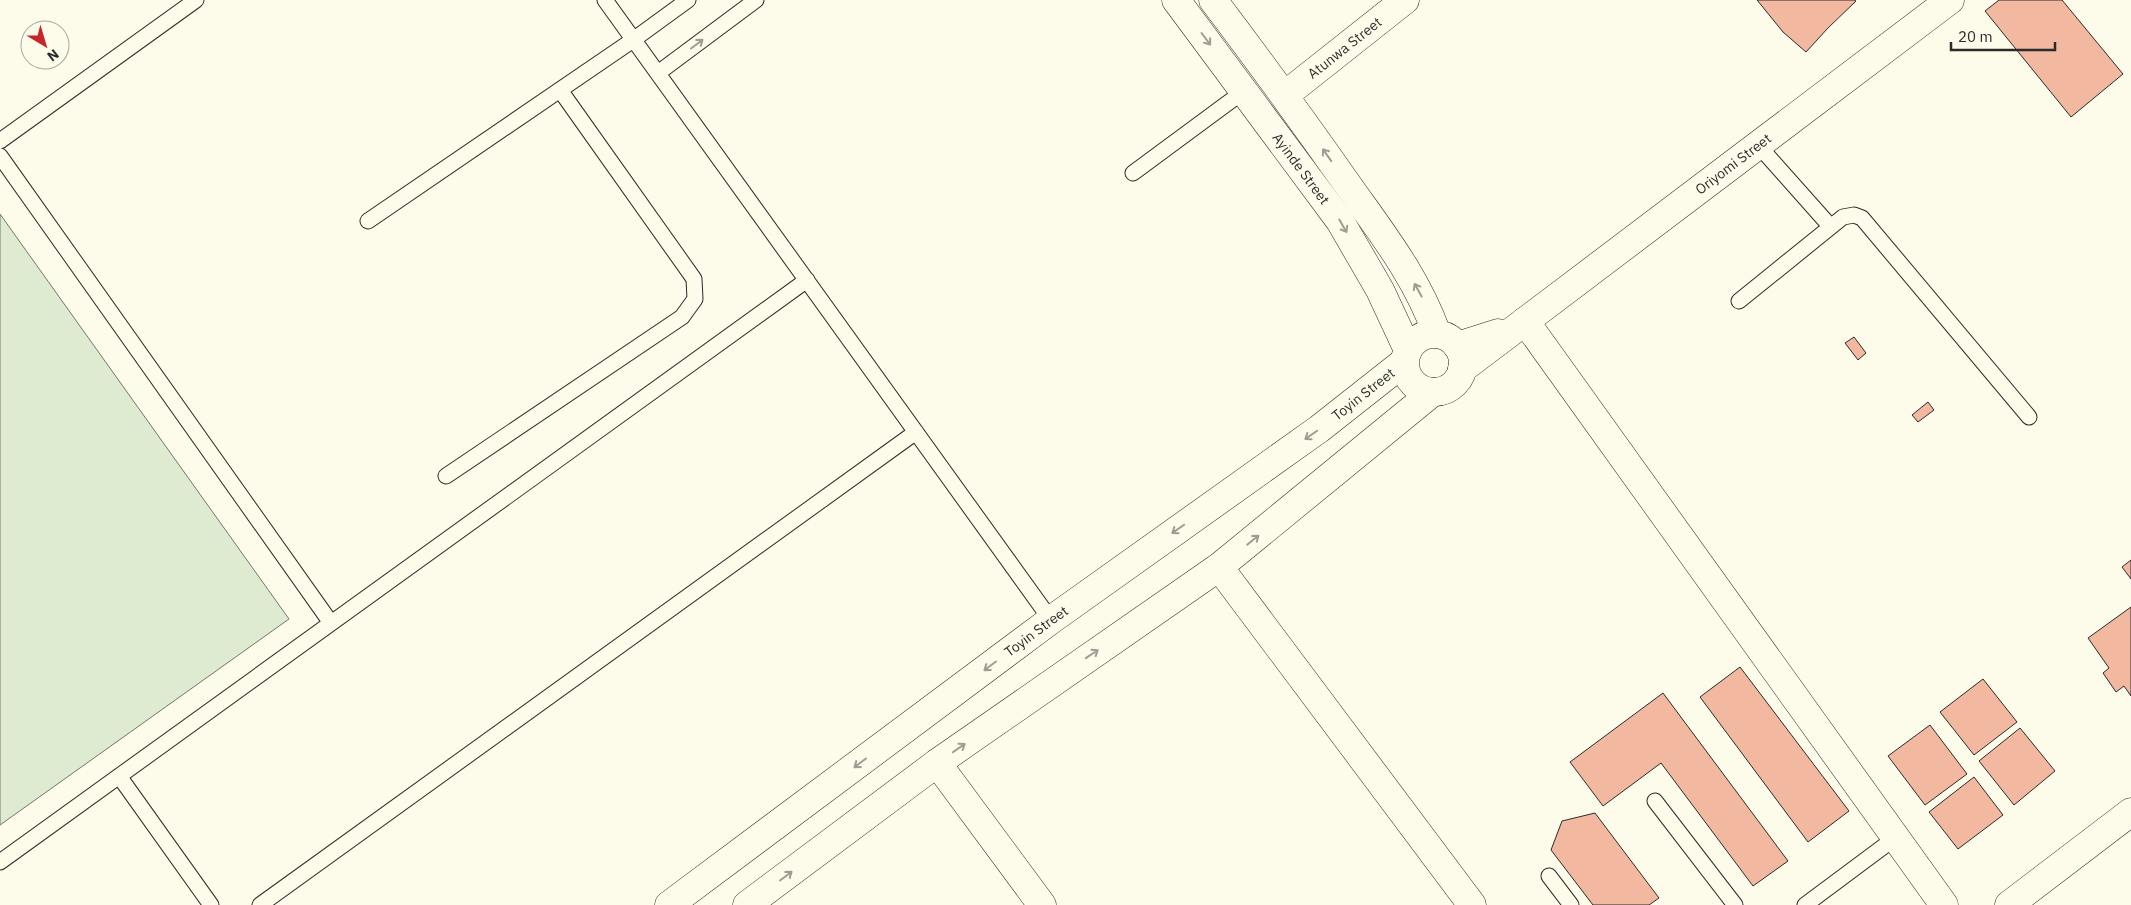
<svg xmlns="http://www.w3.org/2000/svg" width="2131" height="905" font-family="'IBM Plex Sans',sans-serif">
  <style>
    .green { fill: #deebd1; stroke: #74746e }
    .building { fill: #f2b8a0; stroke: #2b2b2b }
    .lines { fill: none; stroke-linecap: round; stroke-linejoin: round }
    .lane-casing { stroke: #2b2b2b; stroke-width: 17 }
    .street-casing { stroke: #2b2b2b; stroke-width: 29 }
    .secondary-casing { stroke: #2b2b2b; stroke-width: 29 }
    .lane { stroke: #fdfbea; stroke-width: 15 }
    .street { stroke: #fdfbea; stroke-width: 28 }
    .secondary { stroke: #fdfbea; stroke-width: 28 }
    .oneway { stroke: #9e9d94 }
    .labels { text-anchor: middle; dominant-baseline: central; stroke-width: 4; stroke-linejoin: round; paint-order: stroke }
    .street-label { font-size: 14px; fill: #2b2b2b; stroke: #fdfbea }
  </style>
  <rect width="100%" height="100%" fill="#fdfbea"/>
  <path class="green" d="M0 214 289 619 0 825Z"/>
  <path class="building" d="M1757 0H1854L1856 1 1828 28 1806 52 1783 32Z
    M1999 0H2062L2123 74 2071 117 1985 11Z
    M1854 337 1866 353 1858 360 1845 343Z
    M1928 402 1934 410 1918 422 1912 415Z
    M2131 560V579L2122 567Z
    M2131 607V696L2124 686 2116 692 2103 673 2109 668 2088 638Z
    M1740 667 1849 811 1808 842 1700 697Z
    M1983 679 2017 722 1974 755 1940 712Z
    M1663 693 1788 861 1753 886 1661 763 1603 806 1570 762Z
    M1930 725 1967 774 1925 805 1888 756Z
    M2020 728 2055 771 2014 805 1979 761Z
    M1974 777 2003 815 1958 849 1929 812Z
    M1595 813 1659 898 1649 905H1593L1551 850 1562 821Z"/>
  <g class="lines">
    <g class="lane-casing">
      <path id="lane" d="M605 0 1051 620
        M658 73 756 0
        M0 141 196 0
        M1758 145 1830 226
        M0 156 331 623
        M1133 173 1244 91
        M368 221 633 40 688 0
        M1739 301 1843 217 1854 215 1862 218 2029 417
        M446 476 682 317 695 299 694 279 560 90
        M119 776 211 905
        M1655 801 1735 905
        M0 862 807 280
        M1549 876 1571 905
        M260 905 916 432
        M1805 905 1895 838"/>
    </g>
    <g class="street-casing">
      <g id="street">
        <path id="s1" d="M1285 95 1405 0"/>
        <path d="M1525 321 1944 905"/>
        <path d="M1457 346 1498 333"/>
        <path id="s2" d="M1462 369 1950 0"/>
        <path d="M1219 567 1472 905"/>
        <path d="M937 763 1042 905"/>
        <path d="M2009 905 2131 812"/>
      </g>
    </g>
    <g class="secondary-casing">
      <g id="secondary">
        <path id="s3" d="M1176 0 1340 221 1380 290 1408 350"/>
        <path d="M1213 0C1260 62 1305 124 1350 188 1384 236 1417 278 1437 334"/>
        <circle cx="1434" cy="363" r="29"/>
        <path id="s4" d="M669 905 1051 620 1319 429 1404 362"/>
        <path d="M747 905 937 763 1219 567 1433 392"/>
      </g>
    </g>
    <use href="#lane" class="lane"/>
    <use href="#street" class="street"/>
    <use href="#secondary" class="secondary"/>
  </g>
  <defs><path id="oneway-shaft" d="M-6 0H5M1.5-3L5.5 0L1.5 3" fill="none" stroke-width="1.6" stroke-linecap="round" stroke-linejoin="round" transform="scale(1.25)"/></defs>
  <g class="oneway">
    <use href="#oneway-shaft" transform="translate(1206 39) rotate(53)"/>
    <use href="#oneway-shaft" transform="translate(697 44) rotate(-37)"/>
    <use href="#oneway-shaft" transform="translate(1327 155) rotate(-125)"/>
    <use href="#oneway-shaft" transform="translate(1343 226) rotate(60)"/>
    <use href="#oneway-shaft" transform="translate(1418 290) rotate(-119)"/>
    <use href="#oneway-shaft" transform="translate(1311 435) rotate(145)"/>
    <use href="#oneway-shaft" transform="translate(1178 529) rotate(145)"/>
    <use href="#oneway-shaft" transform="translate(1253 540) rotate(-39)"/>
    <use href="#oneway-shaft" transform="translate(1092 654) rotate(-34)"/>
    <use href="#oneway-shaft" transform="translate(990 666) rotate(143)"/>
    <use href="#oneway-shaft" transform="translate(959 748) rotate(-35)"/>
    <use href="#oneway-shaft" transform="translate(860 763) rotate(143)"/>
    <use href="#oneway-shaft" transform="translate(786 876) rotate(-37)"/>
  </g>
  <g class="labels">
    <g class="street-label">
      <text stroke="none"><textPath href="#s1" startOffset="76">Atunwa Street</textPath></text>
      <text stroke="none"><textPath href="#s2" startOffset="340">Oriyomi Street</textPath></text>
      <text stroke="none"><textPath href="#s3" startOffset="210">Ayinde Street</textPath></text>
      <text stroke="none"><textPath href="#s4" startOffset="862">Toyin Street</textPath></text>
      <text stroke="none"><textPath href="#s4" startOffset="458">Toyin Street</textPath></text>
    </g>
  </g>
  <g transform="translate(45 45) rotate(142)"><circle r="24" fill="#fdfbea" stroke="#a9a89e"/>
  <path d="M0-4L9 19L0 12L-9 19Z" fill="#c62828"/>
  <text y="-8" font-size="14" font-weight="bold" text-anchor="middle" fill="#2b2b2b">N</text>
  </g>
  <path d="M1951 42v8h104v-8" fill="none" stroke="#2b2b2b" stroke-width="2.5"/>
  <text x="1958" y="42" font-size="15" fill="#2b2b2b" stroke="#fdfbea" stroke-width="4" paint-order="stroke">20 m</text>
</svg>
